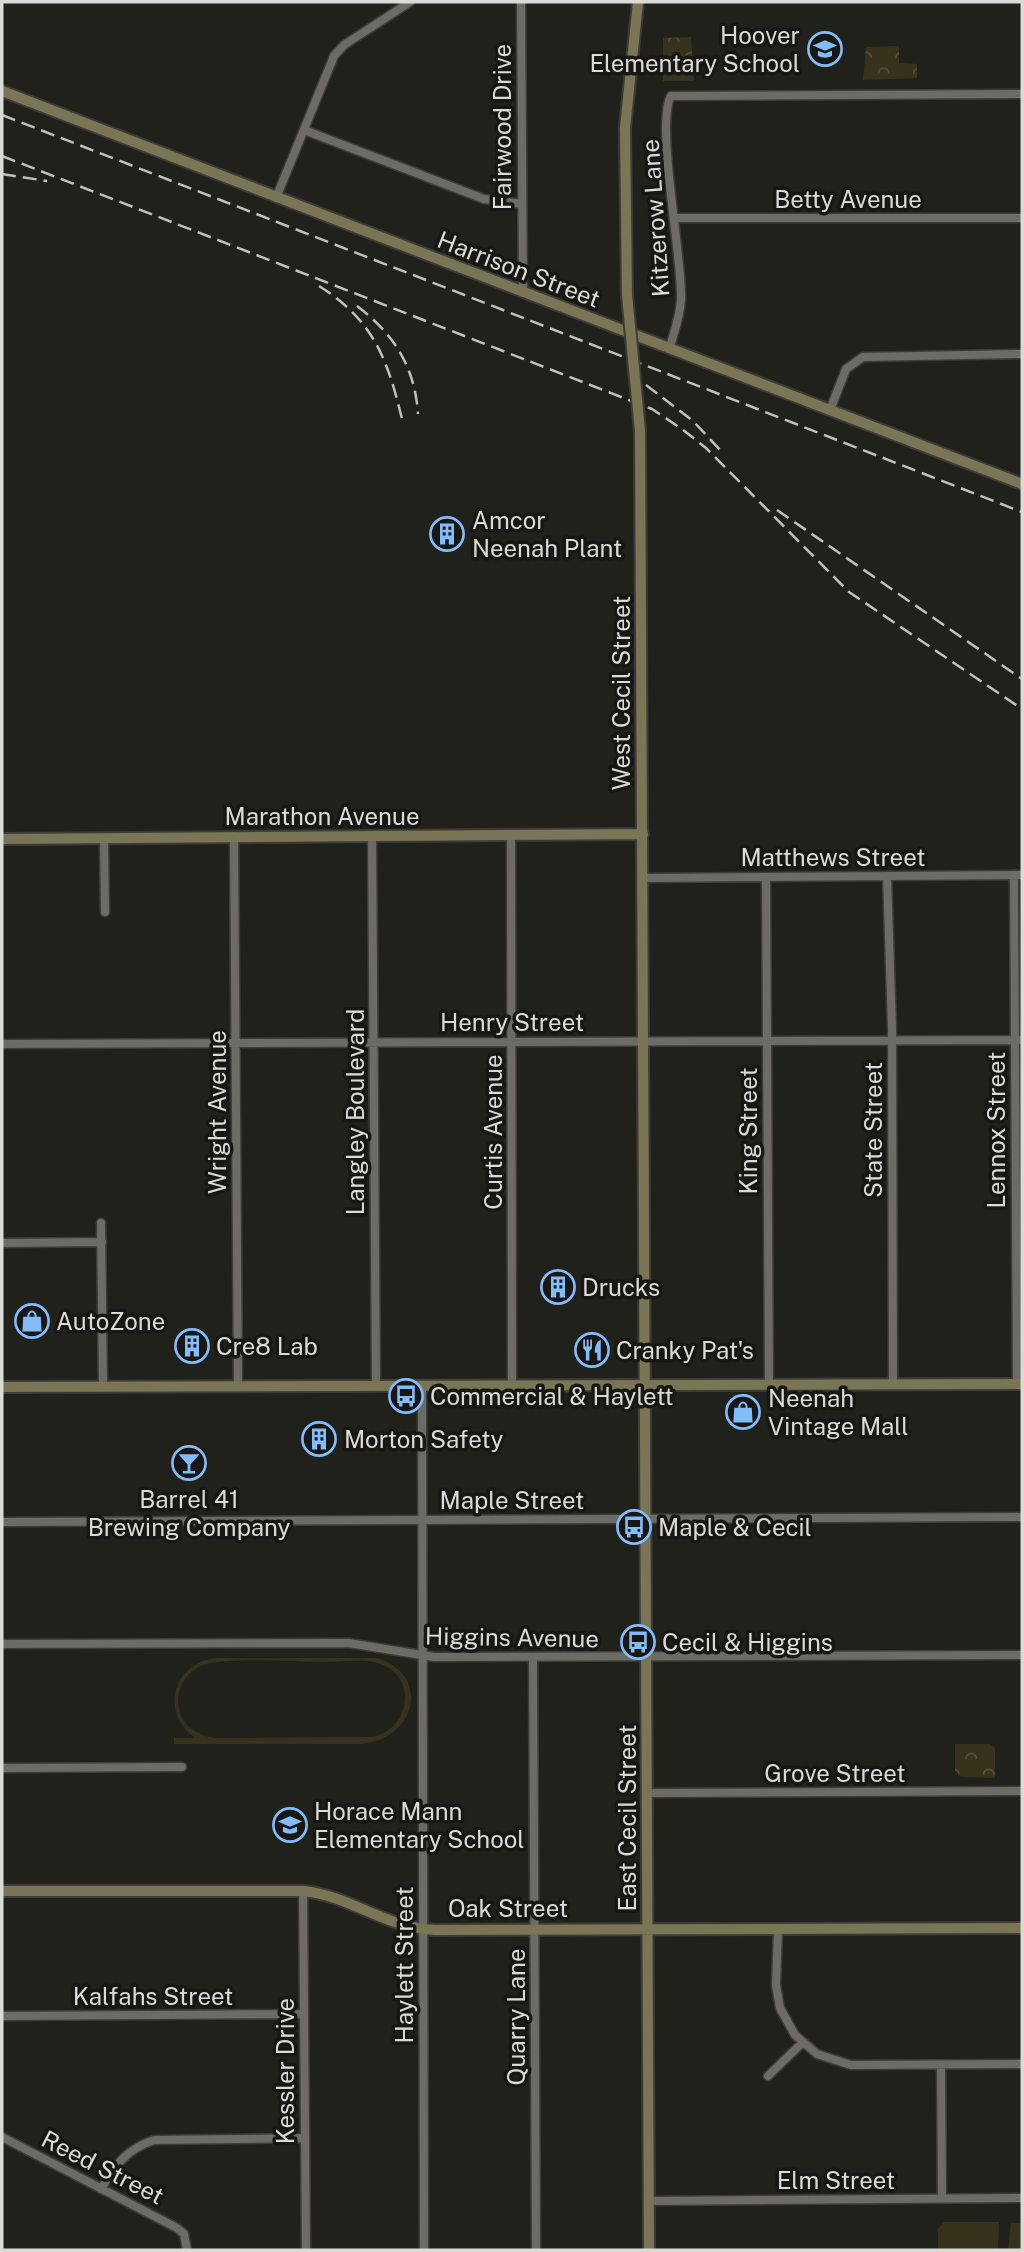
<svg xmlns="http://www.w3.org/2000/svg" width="1024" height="2252" font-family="'Public Sans',sans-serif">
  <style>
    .park { fill: url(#park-crowns) }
    .pitch { fill: #36321c; fill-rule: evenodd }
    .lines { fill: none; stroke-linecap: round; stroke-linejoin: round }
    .street-casing { stroke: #3d3c39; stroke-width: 11 }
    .secondary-casing { stroke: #3d3c39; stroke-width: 14 }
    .street { stroke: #6c6b66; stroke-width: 8 }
    .secondary { stroke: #7a7555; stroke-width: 10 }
    .rail { stroke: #bfbfbc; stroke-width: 2.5; stroke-dasharray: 14 7; stroke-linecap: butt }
    .secondary-bridge-casing { stroke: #3d3c39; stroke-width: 14; stroke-linecap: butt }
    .secondary-bridge { stroke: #7a7555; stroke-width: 10 }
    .labels { text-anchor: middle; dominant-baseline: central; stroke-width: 7; stroke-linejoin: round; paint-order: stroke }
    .poi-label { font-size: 24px; fill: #dadad7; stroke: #181713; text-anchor: start }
    .street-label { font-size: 24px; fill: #dadad7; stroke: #181713 }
  </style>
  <defs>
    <pattern id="park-crowns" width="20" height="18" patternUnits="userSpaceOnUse" patternTransform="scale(1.75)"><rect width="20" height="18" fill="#36321c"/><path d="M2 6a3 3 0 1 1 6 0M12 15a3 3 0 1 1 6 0" fill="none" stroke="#524f3c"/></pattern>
  </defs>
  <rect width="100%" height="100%" fill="#21211c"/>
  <path class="park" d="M691 37 694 81H663V38Z
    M899 46V63L917 64V78L863 80 866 47Z
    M955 1744H990L995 1748V1778L961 1777 955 1771Z"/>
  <path class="pitch" d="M376 1658C432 1673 417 1741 359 1744H174V1738H195C159 1712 173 1662 217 1658ZM327 1662C344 1662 367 1658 383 1665 420 1681 407 1733 370 1737L215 1738C200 1736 187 1729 181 1715 172 1694 185 1669 207 1664 237 1657 294 1662 327 1662Z
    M944 2222H999L998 2250H938V2229Z
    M1011 2223H1022V2250H1008Z"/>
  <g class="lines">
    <g class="street-casing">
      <path id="street" d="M521 2 523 293
        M304 130 484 199 522 204
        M276 198 334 56 344 45 410 2
        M674 218H1022
        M670 347C674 332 680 317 681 300 683 259 655 124 671 96L1022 94
        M830 410 846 369 863 357 1022 354
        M234 836 238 1387
        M511 836 512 1385
        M372 837 376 1386
        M104 838 105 912
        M1014 875 1017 1384
        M887 876 892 1028 893 1385
        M766 877 769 1385
        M643 878 1022 875
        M2 1044 1022 1040
        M101 1223 103 1387
        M2 1243 102 1242
        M422 1386 424 2250
        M2 1522 1022 1517
        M2 1644 349 1643 434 1657 1022 1655
        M533 1658 536 2250
        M2 1768 182 1767
        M648 1793 1022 1791
        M303 1891 306 2250
        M778 1929 776 1985 780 2008 795 2035 817 2054 851 2065 1022 2064
        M2 2016 304 2014
        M941 2065 942 2198
        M768 2076 802 2043
        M2 2137 177 2228 184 2234 187 2250
        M101 2189C115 2165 127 2149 154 2140L304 2138
        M650 2201 1022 2198"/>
    </g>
    <g class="secondary-casing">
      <path id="secondary" d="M2 91 1022 484
        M627 295 625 128 638 2
        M640 431 649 2250
        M2 839 643 834
        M2 1387 1022 1384
        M2 1891H303C352 1896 382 1927 435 1930L1022 1928"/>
    </g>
    <use href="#street" class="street"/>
    <use href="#secondary" class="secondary"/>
    <path class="rail" d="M2 115 1022 512
      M2 156 652 409 682 429 706 448 849 592 1022 709
      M2 174 47 181
      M319 286C375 321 388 361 403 423
      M357 306C394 334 415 367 418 414
      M646 385 693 421 724 454
      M777 510 1022 679"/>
    <g class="secondary-bridge-casing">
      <path id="secondary-bridge" d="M627 295 640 431"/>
    </g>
    <use href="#secondary-bridge" class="secondary-bridge"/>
  </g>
  <defs>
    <g id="school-ring" transform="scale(1.75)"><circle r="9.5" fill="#181713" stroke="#83bcfb" stroke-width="1.5"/><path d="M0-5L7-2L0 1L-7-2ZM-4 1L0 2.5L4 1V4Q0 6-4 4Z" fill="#83bcfb"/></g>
    <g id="building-ring" transform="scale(1.75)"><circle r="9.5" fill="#181713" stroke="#83bcfb" stroke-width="1.5"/><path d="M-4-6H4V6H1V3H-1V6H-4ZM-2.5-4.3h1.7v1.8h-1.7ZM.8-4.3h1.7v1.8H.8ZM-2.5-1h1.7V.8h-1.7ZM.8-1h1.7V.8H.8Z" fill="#83bcfb"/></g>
    <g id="shop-ring" transform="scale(1.75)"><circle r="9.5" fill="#181713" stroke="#83bcfb" stroke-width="1.5"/><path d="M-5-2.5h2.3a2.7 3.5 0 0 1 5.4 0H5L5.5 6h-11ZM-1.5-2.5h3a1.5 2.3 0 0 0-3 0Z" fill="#83bcfb"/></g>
    <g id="restaurant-ring" transform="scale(1.75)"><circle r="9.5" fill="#181713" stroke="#83bcfb" stroke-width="1.5"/><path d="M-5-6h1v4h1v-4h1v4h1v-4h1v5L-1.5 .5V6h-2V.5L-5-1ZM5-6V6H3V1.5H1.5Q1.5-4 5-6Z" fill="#83bcfb"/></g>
    <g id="bus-ring" transform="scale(1.75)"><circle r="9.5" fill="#181713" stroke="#83bcfb" stroke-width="1.5"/><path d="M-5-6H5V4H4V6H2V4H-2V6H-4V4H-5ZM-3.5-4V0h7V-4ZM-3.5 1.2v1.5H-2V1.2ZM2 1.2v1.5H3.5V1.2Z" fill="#83bcfb"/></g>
    <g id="bar-ring" transform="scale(1.75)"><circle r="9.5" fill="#181713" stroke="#83bcfb" stroke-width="1.5"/><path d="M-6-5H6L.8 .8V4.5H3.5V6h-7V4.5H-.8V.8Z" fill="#83bcfb"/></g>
  </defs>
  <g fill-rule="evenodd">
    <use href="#school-ring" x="825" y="49"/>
    <use href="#building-ring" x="447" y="534"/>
    <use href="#building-ring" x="558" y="1287"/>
    <use href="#shop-ring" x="32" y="1321"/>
    <use href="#building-ring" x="192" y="1346"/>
    <use href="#restaurant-ring" x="592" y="1350"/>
    <use href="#bus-ring" x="406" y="1396"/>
    <use href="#shop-ring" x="743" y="1412"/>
    <use href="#building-ring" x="319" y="1439"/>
    <use href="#bar-ring" x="189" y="1463"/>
    <use href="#bus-ring" x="634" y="1527"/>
    <use href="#bus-ring" x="638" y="1642"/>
    <use href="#school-ring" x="290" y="1825"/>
  </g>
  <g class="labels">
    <g class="poi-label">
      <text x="800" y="35" text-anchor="end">Hoover<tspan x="800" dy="28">Elementary School</tspan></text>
      <text x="472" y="520">Amcor<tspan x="472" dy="28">Neenah Plant</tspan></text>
      <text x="582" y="1287">Drucks</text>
      <text x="56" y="1321">AutoZone</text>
      <text x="216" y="1346">Cre8 Lab</text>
      <text x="616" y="1350">Cranky Pat's</text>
      <text x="430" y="1396">Commercial &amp; Haylett</text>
      <text x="768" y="1398">Neenah<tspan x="768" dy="28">Vintage Mall</tspan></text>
      <text x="344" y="1439">Morton Safety</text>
      <text x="189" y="1499" text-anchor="middle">Barrel 41<tspan x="189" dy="28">Brewing Company</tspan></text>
      <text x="658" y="1527">Maple &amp; Cecil</text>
      <text x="662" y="1642">Cecil &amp; Higgins</text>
      <text x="314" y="1811">Horace Mann<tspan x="314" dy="28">Elementary School</tspan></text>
    </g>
    <g class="street-label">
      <text transform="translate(502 127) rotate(-90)">Fairwood Drive</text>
      <text x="848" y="199">Betty Avenue</text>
      <text transform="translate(655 218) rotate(-94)">Kitzerow Lane</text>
      <text transform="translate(519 269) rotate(21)">Harrison Street</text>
      <text transform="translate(621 693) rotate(-90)">West Cecil Street</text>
      <text x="322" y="816">Marathon Avenue</text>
      <text x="833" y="857">Matthews Street</text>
      <text x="512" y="1022">Henry Street</text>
      <text transform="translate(217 1112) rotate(-90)">Wright Avenue</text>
      <text transform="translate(355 1112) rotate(-90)">Langley Boulevard</text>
      <text transform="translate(873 1130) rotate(-90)">State Street</text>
      <text transform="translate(996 1130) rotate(-90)">Lennox Street</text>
      <text transform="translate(748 1131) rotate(-90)">King Street</text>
      <text transform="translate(493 1132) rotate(-90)">Curtis Avenue</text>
      <text x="512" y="1500">Maple Street</text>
      <text transform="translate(512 1637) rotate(1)">Higgins Avenue</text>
      <text x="835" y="1773">Grove Street</text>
      <text transform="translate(627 1818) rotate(-90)">East Cecil Street</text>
      <text x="508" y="1908">Oak Street</text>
      <text transform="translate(404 1965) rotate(-90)">Haylett Street</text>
      <text x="153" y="1996">Kalfahs Street</text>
      <text transform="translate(516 2017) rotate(-90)">Quarry Lane</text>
      <text transform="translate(285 2071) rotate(-90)">Kessler Drive</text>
      <text transform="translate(103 2167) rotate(27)">Reed Street</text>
      <text x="836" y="2180">Elm Street</text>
    </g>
  </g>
  <rect width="1024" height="2252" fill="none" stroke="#dadad7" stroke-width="7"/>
</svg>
